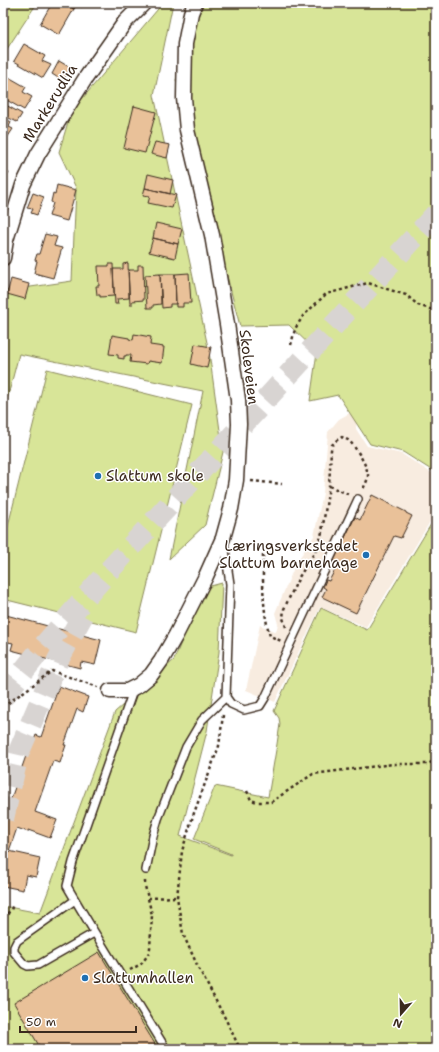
<svg xmlns="http://www.w3.org/2000/svg" width="439" height="1052" font-family="'Shantell Sans',sans-serif">
  <style>
    .built { fill: #f8ece0 }
    .green { fill: #d8e598; stroke: #8a885b }
    .building { fill: #e9c199; stroke: #3b2a1e }
    .lines { fill: none; stroke-linecap: round; stroke-linejoin: round }
    .trunk-tunnel { stroke: #d8d4d2; stroke-width: 22; stroke-dasharray: 22 11; stroke-linecap: butt }
    .service-casing { stroke: #3b2a1e; stroke-width: 10 }
    .minor-casing { stroke: #3b2a1e; stroke-width: 17 }
    .path { stroke: #3b2a1e; stroke-width: 2.5; stroke-dasharray: 3 3; stroke-linecap: butt }
    .service { stroke: #fff; stroke-width: 7 }
    .minor { stroke: #fff; stroke-width: 14 }
    .poi-dot { fill: #1f6fb2; stroke: #fff; stroke-width: 1.5 }
    .labels { text-anchor: middle; dominant-baseline: central; stroke-width: 3; stroke-linejoin: round; paint-order: stroke }
    .street-label { font-size: 15px; fill: #3b2a1e; stroke: #fff }
    .poi-label { font-size: 15px; fill: #3b2a1e; stroke: #fff; text-anchor: start }
  </style>
  <rect width="100%" height="100%" fill="#fff"/>
  <filter id="ink" filterUnits="userSpaceOnUse"><feTurbulence type="fractalNoise" baseFrequency=".025" numOctaves="2"/><feDisplacementMap in="SourceGraphic" scale="8" xChannelSelector="R" yChannelSelector="G"/><feConvolveMatrix kernelMatrix="1 2 1 2 8 2 1 2 1" color-interpolation-filters="sRGB"/></filter>
  <g filter="url(#ink)">
    <path class="built" d="M357 409 356 429 367 446 402 454 436 476V512L366 627 320 607 275 702 246 690 260 625 276 632 278 624 275 613 296 563 314 536 323 493 328 432 339 419Z"/>
    <path class="green" d="M3 3H37L3 55Z
      M163 3H173L154 95 209 352 223 452 205 525 169 559 203 391 19 354 3 415V291L72 281 76 188 59 152 71 112Z
      M198 3H436V473L403 452 370 444 338 395 310 401 317 352 289 325 240 326 176 80Z
      M47 369 192 405 136 632 3 599V546Z
      M436 516V1049H3V906L40 913 115 712 174 660 203 588 222 583 219 652 207 731 180 836 231 855V854L194 839 215 786 268 797 277 744 280 724 279 718 274 711 321 608 367 630Z"/>
    <path class="building" d="M52 3H64L74 9 59 35 40 24Z
      M64 3H84L82 7 77 5 74 9Z
      M24 44 45 56 42 61 51 65 43 78 14 61Z
      M59 61 71 68 63 81 52 74Z
      M5 75 26 87 23 92 32 97 24 110 3 98V79Z
      M4 104 22 114 17 122 3 115V106Z
      M134 106 156 112 145 153 124 148Z
      M3 117 11 122 9 127 13 129 5 141 3 140Z
      M155 142 170 145 167 158 151 154Z
      M3 170 9 173 3 183Z
      M148 174 173 180 170 194 145 188Z
      M57 185 76 190 67 221 49 216 53 203 51 202 53 193 55 194Z
      M145 188 176 195 172 208 148 203 150 196 143 195Z
      M33 193 44 197 37 215 31 213 33 209 27 208Z
      M3 201H6L5 218H3Z
      M156 223 182 229 178 244 153 238Z
      M45 234 57 237 54 246 62 248 53 278 34 273 37 261 35 260 37 254H39Z
      M153 238 178 244 175 258 149 252Z
      M128 263 129 298 117 299 118 304H115L113 269H123V264Z
      M109 264H113L114 296 100 297V295H97L96 286H99L98 266H109Z
      M138 265H143L144 300 132 301V305H130L128 270H138Z
      M189 273 191 303H183V307H176L175 274Z
      M160 274 161 304 153 305V308H147L145 275Z
      M160 274H175L176 304H170V307L162 308Z
      M11 279 29 284 25 299 7 294Z
      M134 334 151 337 150 345 164 347 162 363 148 361 147 364 130 362 131 355H126V356H124V359L118 358V355L109 354 112 335 129 338V339L133 340Z
      M195 344 211 347 207 368 191 364Z
      M372 495 406 512V513L412 516 401 538 394 536 356 613 322 597 326 589 323 587 326 580 329 581 338 564 333 562 355 517 360 520Z
      M6 615 101 640 95 665 81 662 80 668 11 650 13 643 3 641V626Z
      M59 686 88 697 83 712 77 709 64 745H66L60 763 53 761 35 812 57 820 50 838 28 830V832L17 828 9 851 40 858 36 877 26 875 23 890 3 886V817L5 813H6L28 750 30 751 36 735 41 737Z
      M99 952 158 1049H41L14 1003Z"/>
    <g class="lines">
      <path class="trunk-tunnel" d="M3 697 41 649 104 576 436 214
        M3 819 18 754 58 660 84 613"/>
      <g class="service-casing">
        <path id="service" d="M224 543 230 584 226 697 231 704 244 710 260 706 265 698 358 499
          M134 688 73 862 67 886C99 941 133 995 166 1049
          M146 870 153 836 158 819 186 747 202 720 226 697
          M75 900 17 941 14 947V952L24 964 28 966 38 965 94 933"/>
      </g>
      <g class="minor-casing">
        <path id="minor" d="M3 258 6 240 23 185 38 154 85 79 125 22 144 3
          M110 691H127L139 685 151 675 161 661 176 635 206 576 223 538 231 509 236 480 239 424 238 400 227 324 212 235 187 130 184 98 185 44 191 13 195 3"/>
      </g>
      <path class="path" d="M291 345 295 329 303 316 326 294 368 283 406 295 418 305 436 311
        M251 481 282 484
        M329 486 348 494
        M263 555C263 581 262 610 270 636L281 641
        M286 627 283 618 284 609 299 577 318 547 322 532 329 486 331 450 332 445 337 440 342 437C344 438 346 439 348 440 354 444 368 467 368 475 368 480 365 485 363 489
        M3 707 52 671 98 687
        M223 715 219 746 194 813 182 851 177 897 183 934 198 967 225 1018 240 1049
        M247 791 251 800 257 802H271L313 774 393 764H428L436 760
        M148 898 177 897
        M3 918 11 910 13 904
        M130 970 141 964 148 955 150 948 152 915 145 886V881"/>
      <use href="#service" class="service"/>
      <use href="#minor" class="minor"/>
    </g>
  </g>
  <g class="poi-dot">
    <circle cx="98" cy="476" r="4"/>
    <circle cx="366" cy="555" r="4"/>
    <circle cx="85" cy="978" r="4"/>
  </g>
  <g class="labels">
    <g class="street-label">
      <text transform="translate(50 103) rotate(-58)">Markerudlia</text>
      <text transform="translate(249 367) rotate(83)">Skoleveien</text>
    </g>
    <g class="poi-label">
      <text x="106" y="476">Slattum skole</text>
      <text x="358" y="546" text-anchor="end">Læringsverkstedet<tspan x="358" dy="17">Slattum barnehage</tspan></text>
      <text x="93" y="978">Slattumhallen</text>
    </g>
  </g>
  <rect width="439" height="1052" fill="none" stroke="#fff" stroke-width="16"/>
  <rect x="8" y="8" width="423" height="1036" fill="none" stroke="#3b2a1e" stroke-width="1.5" filter="url(#ink)"/>
  <g transform="translate(401 1014) rotate(200)" stroke="#ffffff" stroke-width="3" paint-order="stroke">
  <path d="M0-3L7 15L0 10L-7 15Z" fill="#3b2a1e"/>
  <text y="-6" font-size="11" font-weight="bold" text-anchor="middle" fill="#3b2a1e">N</text>
  </g>
  <path d="M20 1026v6h116v-6" fill="none" stroke="#3b2a1e" stroke-width="2"/>
  <text x="26" y="1026" font-size="12" fill="#3b2a1e" stroke="#ffffff" stroke-width="3" paint-order="stroke">50 m</text>
</svg>
